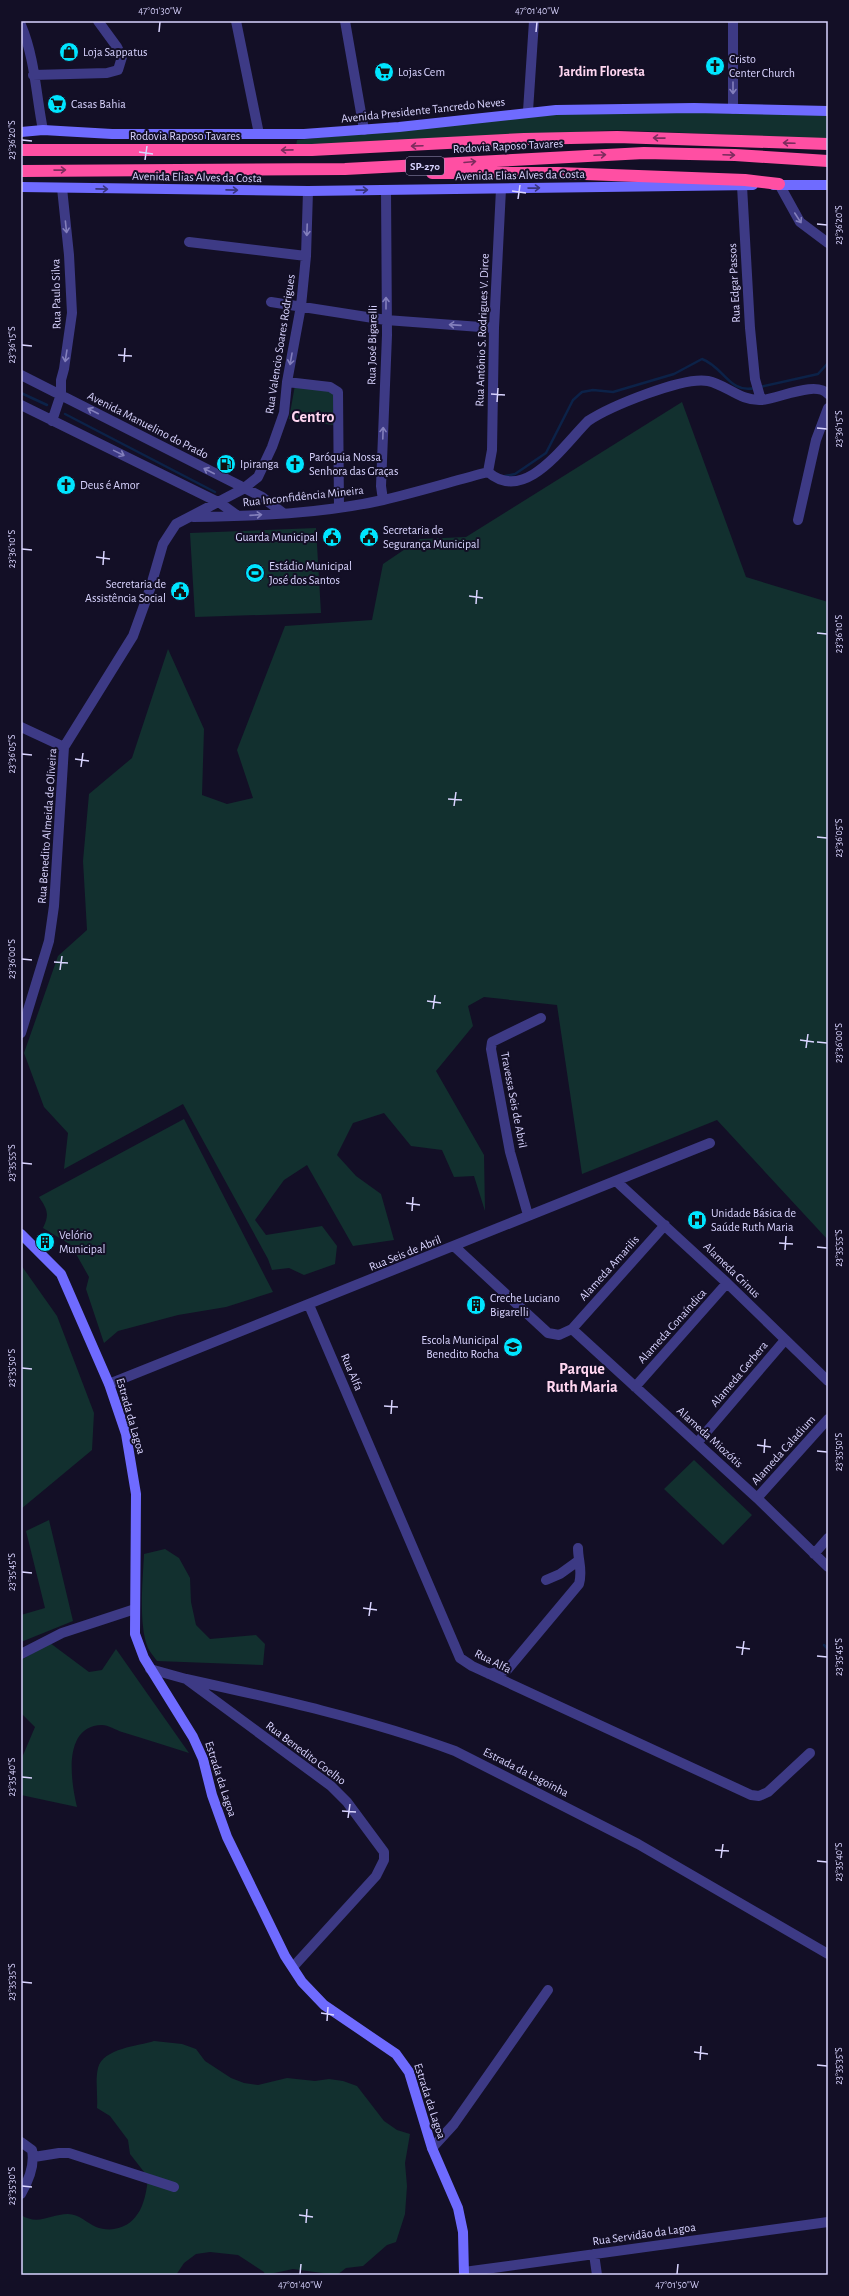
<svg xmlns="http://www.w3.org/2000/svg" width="849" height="2296" font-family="'Alegreya Sans',sans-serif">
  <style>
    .green { fill: #12302f }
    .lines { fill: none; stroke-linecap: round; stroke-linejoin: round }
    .stream { stroke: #0c2248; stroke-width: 2.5 }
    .street { stroke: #3d3a85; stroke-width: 10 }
    .secondary { stroke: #6f6bff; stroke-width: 10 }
    .highway { stroke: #ff4fa3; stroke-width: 12 }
    .oneway { stroke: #837fbc }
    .oneway2 { stroke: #7d2c5e }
    .oneway3 { stroke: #38347d }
    .ticks { fill: none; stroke: #d9d4ff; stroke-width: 1.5 }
    .labels { text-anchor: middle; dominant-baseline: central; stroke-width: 4; stroke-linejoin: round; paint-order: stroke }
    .shield { fill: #130f26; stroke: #9e99be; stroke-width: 1 }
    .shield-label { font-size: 11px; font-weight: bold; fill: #d9d4ff }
    .poi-label { font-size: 12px; fill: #d9d4ff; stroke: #130f26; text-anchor: start }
    .street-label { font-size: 12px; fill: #d9d4ff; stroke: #130f26 }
    .quarter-label { font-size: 14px; font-weight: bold; fill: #ffd6f0; stroke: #130f26 }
    .district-label { font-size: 16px; font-weight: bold; fill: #ffd6f0; stroke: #130f26 }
    .neatline { fill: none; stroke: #d9d4ff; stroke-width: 1.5 }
    .ticks-label { font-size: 10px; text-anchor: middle; fill: #d9d4ff }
  </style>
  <rect width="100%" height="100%" fill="#130f26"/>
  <path class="green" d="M583 112 828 114V139L616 130 296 146 297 140Z
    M295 385 335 392 333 425 289 419Z
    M682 402 746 577 828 602V1240L717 1120 582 1174 557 1005 484 997 468 1006 473 1026 436 1071 484 1155 485 1211 474 1176 454 1177 442 1150 411 1146 384 1113 353 1123 337 1155 356 1176 381 1194 394 1240 353 1246 307 1165 284 1180 255 1220 266 1235 322 1226 337 1246 335 1264 304 1275 289 1268 272 1270 268 1259 183 1104 64 1169 68 1133 44 1107 24 1053 58 956 87 930 83 861 89 794 132 758 168 649 204 729 202 795 227 804 253 798 237 750 285 626 372 620 383 564 420 539 466 537Z
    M316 528 321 613 195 617 190 533Z
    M184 1119 273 1292 226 1307 178 1315 118 1331 104 1343 86 1289 89 1277 71 1245 43 1228C50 1214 47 1209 39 1197Z
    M21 1265 57 1316 94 1413 92 1450 21 1509Z
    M694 1460 752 1515 723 1545 664 1489Z
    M49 1520 73 1621 21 1642V1615L45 1608 26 1531Z
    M165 1549 179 1558 190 1578 191 1602 196 1625 210 1639 256 1635 265 1644 263 1665 157 1661C154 1657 150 1652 148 1648 138 1624 143 1579 144 1554Z
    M50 1643 89 1672 102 1670 116 1649 189 1753C167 1746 145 1739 122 1732 116 1730 108 1725 102 1725 62 1726 71 1782 77 1807L21 1795V1760L35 1727 21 1713V1660Z
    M154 2041 182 2044 196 2049 205 2061 231 2078 244 2083 258 2085 287 2078 315 2081 329 2079 343 2081 357 2086 384 2121 397 2130 410 2134 405 2163 407 2186 405 2214 396 2242 387 2245 363 2266 346 2268 337 2275 293 2269 265 2275 264 2272 238 2255 210 2252 196 2254 184 2263 176 2275 21 2274V2215C38 2226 51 2214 68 2214 79 2214 87 2223 96 2227 101 2229 109 2230 114 2229 140 2225 146 2200 148 2177L130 2154 128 2140 110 2116 97 2108C98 2094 95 2081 98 2068 103 2048 139 2046 154 2041Z"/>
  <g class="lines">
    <path class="stream" d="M760 387 818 374 828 363
      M21 393 47 405
      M65 414 215 492
      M505 476 515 474 546 453 573 400 582 392 593 390 613 392 674 374 702 359C724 367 729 394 755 388
      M824 1645 828 1649"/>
    <path class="street" d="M236 21 259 134
      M345 21 364 130
      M21 25C35 58 36 95 43 130
      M33 75 107 73 118 70 122 57 117 47 98 21
      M733 109V21
      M528 111 534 21
      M779 184 800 222 828 243
      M742 186 750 328 755 379 761 400
      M189 242 306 256
      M271 302 386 320 494 328
      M21 375 262 497 283 513
      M287 382 330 387 338 392 339 508
      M21 405 220 503 238 516
      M52 421 61 394V380L64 369 72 313 69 255 62 188
      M488 472C525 504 563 446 588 421 609 407 683 376 708 381 727 385 740 401 761 400 778 399 816 380 828 394
      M488 472 492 450 494 328 501 189
      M383 500 381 486 387 335 386 190
      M193 517C256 516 321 514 383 500 418 492 453 481 488 472
      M798 520 816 440 828 408
      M21 727 64 747
      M21 1033 49 941 54 906 64 747 133 636 150 589 163 544 176 524 243 489 258 477 272 447 284 413 287 382 301 306 306 256 308 191
      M616 1181 727 1283 828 1381
      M528 1215 510 1152 491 1049 492 1042 541 1018
      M455 1247 548 1333 559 1335 572 1329 665 1225
      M309 1305 460 1658 472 1666 751 1795 759 1796 768 1792 810 1753
      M572 1329 757 1498 828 1567
      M109 1384 710 1143
      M635 1387 727 1283
      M697 1443 785 1340
      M757 1498 828 1419
      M814 1554 828 1538
      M546 1580 560 1574 578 1561
      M21 1654 62 1633 135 1609
      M150 1669 186 1679 331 1786 347 1802 384 1852V1860L376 1876 293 1967
      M489 1674 507 1670 579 1584C583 1570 578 1561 578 1548
      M186 1679C277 1699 368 1719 455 1751L638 1844 828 1954
      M21 2142 32 2150C35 2165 28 2182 21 2194
      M432 2148 454 2124 548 1990
      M34 2157 59 2153H69L174 2187
      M594 2254 597 2275
      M464 2272 828 2222"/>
    <path class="secondary" d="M21 132 43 130 112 134H304L399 127 556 110 694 108 828 111
      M773 185H828
      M21 187 308 191 753 185
      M21 1234 61 1274 109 1384 126 1434 136 1494 135 1634 144 1658 193 1737 203 1759 212 1795 227 1837 285 1956 302 1982 324 2005 396 2054 409 2072 432 2148 458 2208 463 2232 464 2275"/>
    <path class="highway" d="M21 150H312L524 139 617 137 828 144
      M21 171 345 169 644 153 735 155 828 161
      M432 173H558L745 180 779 184"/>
  </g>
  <defs><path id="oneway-shaft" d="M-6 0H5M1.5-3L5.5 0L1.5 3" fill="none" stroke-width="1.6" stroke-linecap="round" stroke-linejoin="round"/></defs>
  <g class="oneway">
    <use href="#oneway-shaft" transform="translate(733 88) rotate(90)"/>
    <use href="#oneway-shaft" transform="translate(798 218) rotate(57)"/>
    <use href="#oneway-shaft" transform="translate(66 227) rotate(84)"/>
    <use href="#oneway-shaft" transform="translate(307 230) rotate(92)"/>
    <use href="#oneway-shaft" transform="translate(386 303) rotate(-90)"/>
    <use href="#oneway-shaft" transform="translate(455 325) rotate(-176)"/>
    <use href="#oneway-shaft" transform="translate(66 356) rotate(99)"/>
    <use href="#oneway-shaft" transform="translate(291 359) rotate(100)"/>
    <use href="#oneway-shaft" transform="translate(93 411) rotate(-153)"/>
    <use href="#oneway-shaft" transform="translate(383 433) rotate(-88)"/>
    <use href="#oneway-shaft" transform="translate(119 453) rotate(26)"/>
    <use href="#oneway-shaft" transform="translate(209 471) rotate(-153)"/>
    <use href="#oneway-shaft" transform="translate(256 515) rotate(-4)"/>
  </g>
  <g class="oneway2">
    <use href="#oneway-shaft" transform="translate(659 138) rotate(-179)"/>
    <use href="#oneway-shaft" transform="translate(789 143) rotate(-178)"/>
    <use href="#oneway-shaft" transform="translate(417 146) rotate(178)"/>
    <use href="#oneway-shaft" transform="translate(287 150) rotate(179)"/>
    <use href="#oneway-shaft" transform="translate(600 155) rotate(-3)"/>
    <use href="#oneway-shaft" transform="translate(729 155) rotate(2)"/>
    <use href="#oneway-shaft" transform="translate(470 162) rotate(-5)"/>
    <use href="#oneway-shaft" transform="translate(60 170) rotate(-1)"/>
  </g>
  <g class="oneway3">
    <use href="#oneway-shaft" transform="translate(534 188) rotate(-1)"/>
    <use href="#oneway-shaft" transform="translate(102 189) rotate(1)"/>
    <use href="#oneway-shaft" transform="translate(232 190) rotate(1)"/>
    <use href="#oneway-shaft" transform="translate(362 190) rotate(-1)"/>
  </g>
  <path class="ticks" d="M159 32 160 22M536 32 537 22M22 140 32 141M139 152 153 154M145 160 147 146M512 191 526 193M518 199 520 185M817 224 827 225M22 345 32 346M118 355 132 356M124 362 125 348M491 394 505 395M497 402 498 388M817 428 827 429M22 549 32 550M96 557 110 559M103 565 104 551M469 596 483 598M476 604 477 590M817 633 827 634M22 754 32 755M75 759 89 761M81 767 83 753M448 799 462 800M454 806 456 792M817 837 827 838M22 959 32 960M54 962 68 963M60 970 62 956M427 1001 441 1003M433 1009 435 995M800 1040 814 1042M817 1042 827 1043M806 1048 808 1034M22 1163 32 1164M406 1203 420 1205M412 1211 413 1197M779 1243 793 1244M817 1247 827 1248M785 1250 786 1236M22 1368 32 1369M384 1406 398 1407M391 1414 392 1400M757 1445 771 1447M817 1451 827 1452M764 1453 765 1439M22 1572 32 1573M363 1608 377 1610M369 1616 371 1602M736 1647 750 1649M742 1655 744 1641M817 1656 827 1657M22 1777 32 1778M342 1811 356 1812M348 1818 350 1804M715 1850 729 1851M721 1858 723 1844M817 1861 827 1862M22 1982 32 1983M321 2013 334 2015M327 2021 328 2007M694 2052 708 2054M700 2060 701 2046M817 2065 827 2066M22 2186 32 2187M299 2215 313 2217M306 2223 307 2209M300 2274 301 2264M677 2274 678 2264"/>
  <defs>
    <g id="shop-disc" transform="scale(1)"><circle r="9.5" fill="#00e5ff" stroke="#130f26"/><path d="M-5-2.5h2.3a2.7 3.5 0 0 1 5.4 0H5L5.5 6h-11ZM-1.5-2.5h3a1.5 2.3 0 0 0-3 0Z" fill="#111"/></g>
    <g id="church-disc" transform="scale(1)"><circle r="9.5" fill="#00e5ff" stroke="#130f26"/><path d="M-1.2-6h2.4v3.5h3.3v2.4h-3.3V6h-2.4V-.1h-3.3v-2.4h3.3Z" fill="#111"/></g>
    <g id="supermarket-disc" transform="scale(1)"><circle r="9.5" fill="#00e5ff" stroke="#130f26"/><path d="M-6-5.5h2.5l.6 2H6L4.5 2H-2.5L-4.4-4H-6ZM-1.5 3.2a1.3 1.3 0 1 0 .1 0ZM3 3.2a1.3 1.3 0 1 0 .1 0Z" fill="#111"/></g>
    <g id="fuel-disc" transform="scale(1)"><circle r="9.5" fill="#00e5ff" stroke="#130f26"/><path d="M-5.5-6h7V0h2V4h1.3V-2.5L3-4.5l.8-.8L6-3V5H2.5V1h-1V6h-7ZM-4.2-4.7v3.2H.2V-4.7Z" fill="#111"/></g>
    <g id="civic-disc" transform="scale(1)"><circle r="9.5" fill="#00e5ff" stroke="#130f26"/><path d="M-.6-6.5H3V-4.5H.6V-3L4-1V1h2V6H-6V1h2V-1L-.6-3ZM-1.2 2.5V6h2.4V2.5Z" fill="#111"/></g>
    <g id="stadium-disc" transform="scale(1)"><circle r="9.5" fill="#00e5ff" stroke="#130f26"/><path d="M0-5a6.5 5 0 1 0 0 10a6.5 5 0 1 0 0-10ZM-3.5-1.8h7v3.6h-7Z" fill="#111"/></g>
    <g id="hospital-disc" transform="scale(1)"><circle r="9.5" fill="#00e5ff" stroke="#130f26"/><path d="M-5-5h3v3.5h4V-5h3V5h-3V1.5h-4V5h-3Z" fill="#111"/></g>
    <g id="building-disc" transform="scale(1)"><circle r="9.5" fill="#00e5ff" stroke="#130f26"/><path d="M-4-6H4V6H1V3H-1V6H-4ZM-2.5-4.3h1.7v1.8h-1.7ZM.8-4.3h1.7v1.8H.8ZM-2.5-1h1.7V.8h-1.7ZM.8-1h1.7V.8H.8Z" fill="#111"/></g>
    <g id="school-disc" transform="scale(1)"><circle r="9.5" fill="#00e5ff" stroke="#130f26"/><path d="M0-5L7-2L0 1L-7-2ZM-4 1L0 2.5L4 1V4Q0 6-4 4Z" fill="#111"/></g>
  </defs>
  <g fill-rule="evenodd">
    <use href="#shop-disc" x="69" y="52"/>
    <use href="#church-disc" x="715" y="66"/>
    <use href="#supermarket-disc" x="384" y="72"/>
    <use href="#supermarket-disc" x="57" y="104"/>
    <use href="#fuel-disc" x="226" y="464"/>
    <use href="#church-disc" x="295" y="464"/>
    <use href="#church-disc" x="66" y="485"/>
    <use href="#civic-disc" x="332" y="537"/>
    <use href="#civic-disc" x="369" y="537"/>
    <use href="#stadium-disc" x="255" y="573"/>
    <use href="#civic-disc" x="180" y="591"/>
    <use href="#hospital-disc" x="697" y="1220"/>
    <use href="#building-disc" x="45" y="1242"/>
    <use href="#building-disc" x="476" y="1305"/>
    <use href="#school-disc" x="513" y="1347"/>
  </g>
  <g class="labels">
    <rect class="shield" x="406" y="157" width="38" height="18" rx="3"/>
    <g class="shield-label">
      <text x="425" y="166">SP-270</text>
    </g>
    <g class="poi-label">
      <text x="83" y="52">Loja Sappatus</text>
      <text x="729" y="59">Cristo<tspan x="729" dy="14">Center Church</tspan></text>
      <text x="398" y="72">Lojas Cem</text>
      <text x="71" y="104">Casas Bahia</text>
      <text x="309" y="457">Paróquia Nossa<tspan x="309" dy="14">Senhora das Graças</tspan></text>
      <text x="240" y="464">Ipiranga</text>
      <text x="80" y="485">Deus é Amor</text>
      <text x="383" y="530">Secretaria de<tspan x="383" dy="14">Segurança Municipal</tspan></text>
      <text x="318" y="537" text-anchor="end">Guarda Municipal</text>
      <text x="269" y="566">Estádio Municipal<tspan x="269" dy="14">José dos Santos</tspan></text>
      <text x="166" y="584" text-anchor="end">Secretaria de<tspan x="166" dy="14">Assistência Social</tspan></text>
      <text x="711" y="1213">Unidade Básica de<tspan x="711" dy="14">Saúde Ruth Maria</tspan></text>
      <text x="59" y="1235">Velório<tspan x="59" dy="14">Municipal</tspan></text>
      <text x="490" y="1298">Creche Luciano<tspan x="490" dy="14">Bigarelli</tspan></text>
      <text x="499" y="1340" text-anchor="end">Escola Municipal<tspan x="499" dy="14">Benedito Rocha</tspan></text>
    </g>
    <g class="street-label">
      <text transform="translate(423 110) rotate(-6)">Avenida Presidente Tancredo Neves</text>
      <text x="185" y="136">Rodovia Raposo Tavares</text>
      <text transform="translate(508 146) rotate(-3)">Rodovia Raposo Tavares</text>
      <text transform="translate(520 175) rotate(-1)">Avenida Elias Alves da Costa</text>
      <text transform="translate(197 177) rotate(1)">Avenida Elias Alves da Costa</text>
      <text transform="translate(734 283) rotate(-93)">Rua Edgar Passos</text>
      <text transform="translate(56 294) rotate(-91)">Rua Paulo Silva</text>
      <text transform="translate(482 330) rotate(-88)">Rua Antônio S. Rodrigues V. Dirce</text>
      <text transform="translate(280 344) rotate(-81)">Rua Valencio Soares Rodrigues</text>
      <text transform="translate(372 345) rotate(-89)">Rua José Bigarelli</text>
      <text transform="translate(148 425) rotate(27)">Avenida Manuelino do Prado</text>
      <text transform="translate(303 496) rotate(-6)">Rua Inconfidência Mineira</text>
      <text transform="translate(47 826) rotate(-86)">Rua Benedito Almeida de Oliveira</text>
      <text transform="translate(514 1100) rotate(79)">Travessa Seis de Abril</text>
      <text transform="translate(405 1253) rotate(-22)">Rua Seis de Abril</text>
      <text transform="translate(609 1268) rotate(-48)">Alameda Amarilis</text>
      <text transform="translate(732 1270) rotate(44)">Alameda Crinus</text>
      <text transform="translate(672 1326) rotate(-48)">Alameda Conaíndica</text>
      <text transform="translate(352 1372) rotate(67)">Rua Alfa</text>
      <text transform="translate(739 1374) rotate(-50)">Alameda Gerbera</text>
      <text transform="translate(131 1416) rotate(74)">Estrada da Lagoa</text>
      <text transform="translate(710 1437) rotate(42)">Alameda Miozótis</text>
      <text transform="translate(783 1450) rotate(-48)">Alameda Caladium</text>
      <text transform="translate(493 1661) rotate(27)">Rua Alfa</text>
      <text transform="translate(306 1753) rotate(37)">Rua Benedito Coelho</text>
      <text transform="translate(526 1772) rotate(27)">Estrada da Lagoinha</text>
      <text transform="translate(221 1779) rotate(72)">Estrada da Lagoa</text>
      <text transform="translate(430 2101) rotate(72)">Estrada da Lagoa</text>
      <text transform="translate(644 2234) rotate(-8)">Rua Servidão da Lagoa</text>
    </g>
    <g class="quarter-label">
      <text x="602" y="72">Jardim Floresta</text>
    </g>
    <g class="district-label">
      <text x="313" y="417">Centro</text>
      <text x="582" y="1369">Parque<tspan x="582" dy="18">Ruth Maria</tspan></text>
    </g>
  </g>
  <rect width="849" height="2296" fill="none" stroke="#130f26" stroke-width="44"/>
  <rect x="22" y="22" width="805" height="2252" class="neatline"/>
  <g class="ticks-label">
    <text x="160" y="14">47°01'30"W</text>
    <text x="537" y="14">47°01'40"W</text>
    <text transform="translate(11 140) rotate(-90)" y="4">23°36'20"S</text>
    <text transform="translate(838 225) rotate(-90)" y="4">23°36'20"S</text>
    <text transform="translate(11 345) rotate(-90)" y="4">23°36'15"S</text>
    <text transform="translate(838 429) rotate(-90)" y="4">23°36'15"S</text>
    <text transform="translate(11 549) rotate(-90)" y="4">23°36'10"S</text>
    <text transform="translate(838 634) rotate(-90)" y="4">23°36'10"S</text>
    <text transform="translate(11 754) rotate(-90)" y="4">23°36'05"S</text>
    <text transform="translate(838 838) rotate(-90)" y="4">23°36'05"S</text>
    <text transform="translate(11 959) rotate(-90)" y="4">23°36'00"S</text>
    <text transform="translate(838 1043) rotate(-90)" y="4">23°36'00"S</text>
    <text transform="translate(11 1163) rotate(-90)" y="4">23°35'55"S</text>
    <text transform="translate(838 1248) rotate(-90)" y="4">23°35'55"S</text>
    <text transform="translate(11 1368) rotate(-90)" y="4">23°35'50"S</text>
    <text transform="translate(838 1452) rotate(-90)" y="4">23°35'50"S</text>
    <text transform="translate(11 1572) rotate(-90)" y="4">23°35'45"S</text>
    <text transform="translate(838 1657) rotate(-90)" y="4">23°35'45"S</text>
    <text transform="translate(11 1777) rotate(-90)" y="4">23°35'40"S</text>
    <text transform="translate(838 1862) rotate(-90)" y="4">23°35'40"S</text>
    <text transform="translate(11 1982) rotate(-90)" y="4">23°35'35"S</text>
    <text transform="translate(838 2066) rotate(-90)" y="4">23°35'35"S</text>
    <text transform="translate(11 2186) rotate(-90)" y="4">23°35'30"S</text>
    <text x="300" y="2288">47°01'40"W</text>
    <text x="677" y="2288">47°01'50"W</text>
  </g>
</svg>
